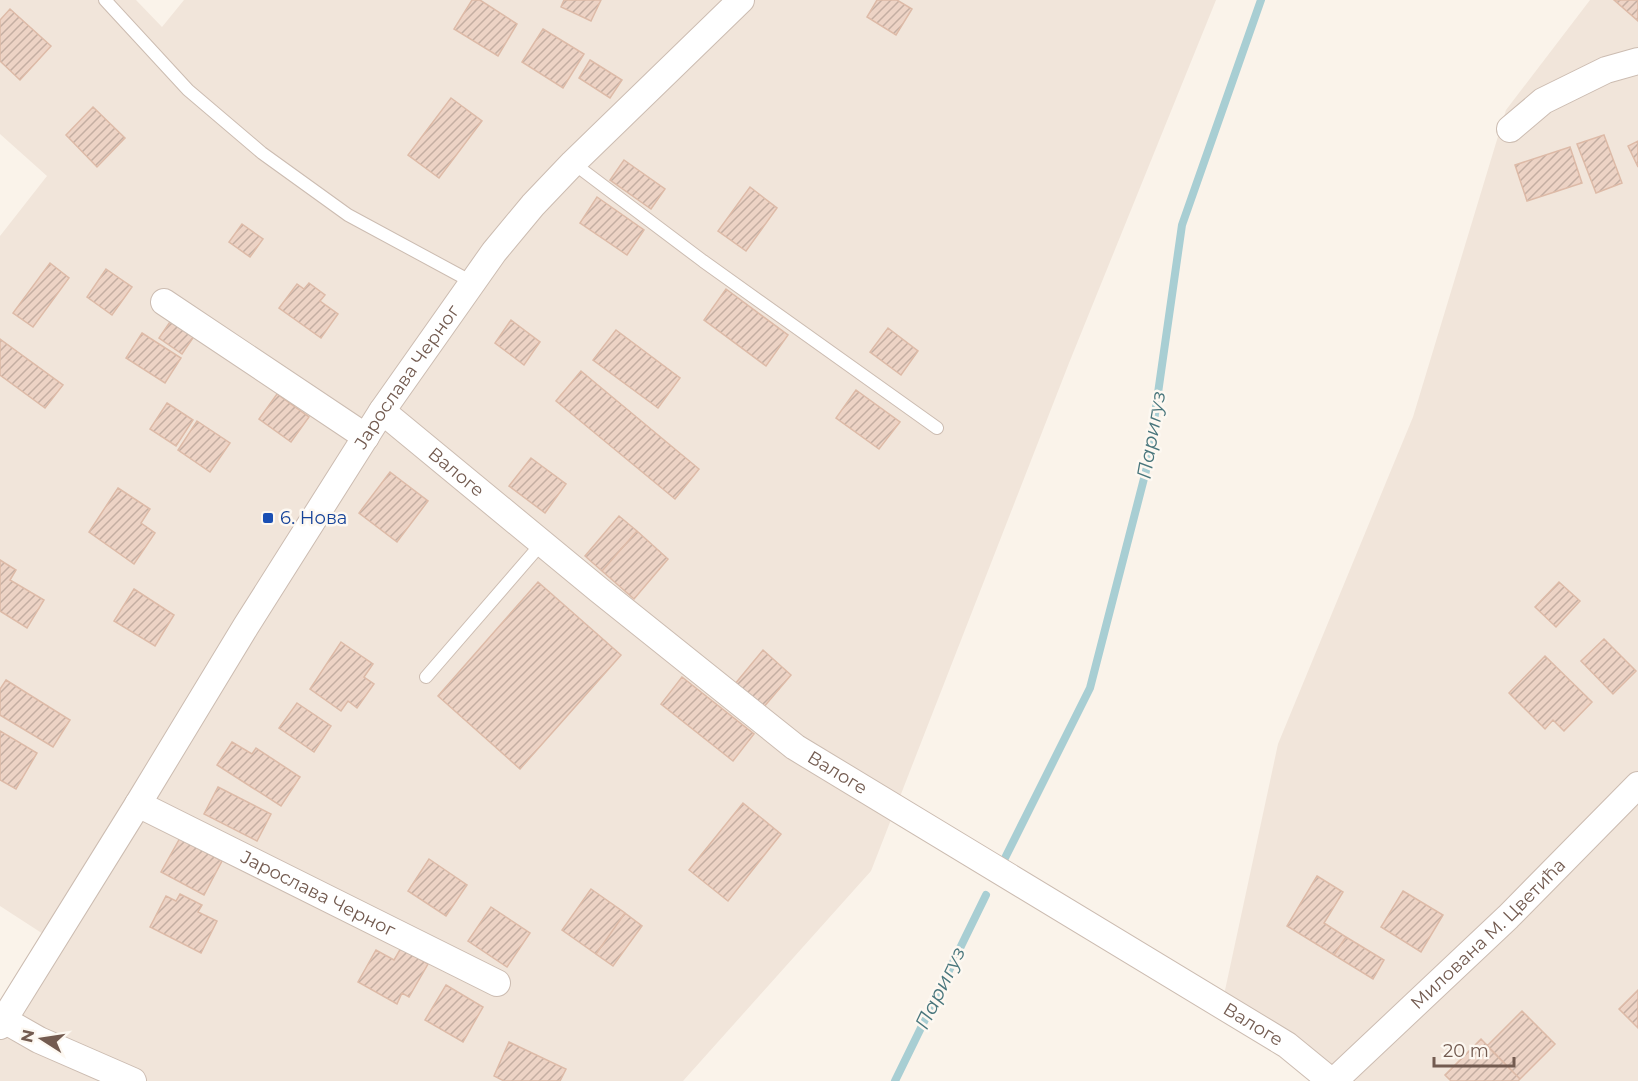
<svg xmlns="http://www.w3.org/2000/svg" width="1638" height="1081" font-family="Montserrat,sans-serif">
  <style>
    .residential { fill: #f1e5da }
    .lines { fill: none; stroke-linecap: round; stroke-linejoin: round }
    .stream { stroke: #a8ced3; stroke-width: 8 }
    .building { fill: url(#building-hatch); stroke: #ddbaa7; stroke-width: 1.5 }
    .service-casing { stroke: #ccbcb1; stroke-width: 14 }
    .minor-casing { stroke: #ccbcb1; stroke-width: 28 }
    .service { stroke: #fff; stroke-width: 12 }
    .minor { stroke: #fff; stroke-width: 26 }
    .transit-dot { fill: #1a4fb4; stroke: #fdf8f1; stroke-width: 2 }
    .labels { text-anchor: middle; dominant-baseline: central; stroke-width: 5; stroke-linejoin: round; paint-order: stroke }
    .street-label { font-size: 18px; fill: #735b50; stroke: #fdf8f1 }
    .transit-label { font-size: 18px; fill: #164399; stroke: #fdf8f1; text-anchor: start }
    .water-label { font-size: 20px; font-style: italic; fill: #49767c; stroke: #fdf8f1 }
  </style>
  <defs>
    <pattern id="building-hatch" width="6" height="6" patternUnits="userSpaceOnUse" patternTransform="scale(1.5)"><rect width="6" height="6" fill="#edd3c5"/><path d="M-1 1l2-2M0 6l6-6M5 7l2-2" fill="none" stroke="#c4aea2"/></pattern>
  </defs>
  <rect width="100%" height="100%" fill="#faf3ea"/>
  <path class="residential" d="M0 0H136L162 27 184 0H1216L1069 363 871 871 683 1081H0V1034L54 941 0 906V236L47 176 0 134Z
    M1590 0H1638V1081H1347L1289 1030 1224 995 1278 744 1413 417 1506 110Z"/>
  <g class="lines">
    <path class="stream" d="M1005 858 1090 688 1148 463 1182 225 1261 0
      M895 1081 986 895"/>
  </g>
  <path class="building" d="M472 0H480L517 24 498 56 454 29Z
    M564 0H601L591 21 561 7Z
    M877 0H897L912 9 896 35 867 17Z
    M1614 0H1638V21Z
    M10 9 51 46 20 80 0 61V20Z
    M543 29 584 54 563 88 522 62Z
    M590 60 622 80 610 98 579 78Z
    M451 98 482 121 439 178 408 155Z
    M93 107 125 138 97 167 66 135Z
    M1604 135 1622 183 1596 193 1577 144Z
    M1638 141V167L1628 146Z
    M1570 147 1582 183 1527 201 1515 165Z
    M624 160 665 189 651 209 610 180Z
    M750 187 777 208 746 251 718 231Z
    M597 197 644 230 627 255 580 223Z
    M242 224 263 239 250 257 229 242Z
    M50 263 69 278 33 327 13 313Z
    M106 269 132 287 112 315 87 297Z
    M309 283 325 295 320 301 338 314 321 338 279 308 297 284 304 289Z
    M726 289 788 335 766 366 704 320Z
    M176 313 199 329 182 354 159 338Z
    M511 320 540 342 524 365 495 343Z
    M888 328 918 351 901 375 870 352Z
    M616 330 680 378 658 408 593 360Z
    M142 333 181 358 165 383 126 358Z
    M0 339 63 385 45 408 0 375Z
    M581 371 699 469 675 499 556 401Z
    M856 390 900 422 879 449 836 418Z
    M277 394 309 417 291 442 259 419Z
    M167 403 193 420 176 446 150 429Z
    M197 421 230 443 210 472 178 450Z
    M531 458 566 484 545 513 509 486Z
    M390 472 428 501 397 542 359 513Z
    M118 488 150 509 141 523 155 533 134 564 89 532Z
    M619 516 637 531 602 571 585 556Z
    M637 531 668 559 634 599 602 571Z
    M0 560 16 570 10 580 44 600 27 628 0 611Z
    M538 582 621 655 520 769 438 696Z
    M1559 582 1580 601 1556 627 1535 607Z
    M134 589 174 615 155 646 114 621Z
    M1604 639 1636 671 1613 694 1581 661Z
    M341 642 373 664 364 677 374 684 357 708 348 701 341 711 310 689Z
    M763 650 791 675 763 708 735 684Z
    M1545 656 1592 702 1564 731 1553 720 1545 729 1509 693Z
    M682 677 754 734 733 761 661 704Z
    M6 680 70 720 53 747 0 715V689Z
    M297 703 331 726 314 752 279 728Z
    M0 731 37 753 16 789 0 780Z
    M232 742 252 754 256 748 300 777 281 806 217 765Z
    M218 787 271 814 257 841 204 814Z
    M743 803 781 834 728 901 689 870Z
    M180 838 222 861 204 895 161 872Z
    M429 859 467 885 446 916 408 891Z
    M1317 876 1343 892 1324 923 1346 937 1334 955 1287 926Z
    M591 889 625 913 596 954 562 930Z
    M1403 891 1443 915 1421 952 1381 927Z
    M180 894 202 905 198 912 217 921 201 953 150 927 166 896 176 901Z
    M491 907 530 933 507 967 468 941Z
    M625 913 642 926 613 966 596 954Z
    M1346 937 1384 960 1373 979 1334 955Z
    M401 948 428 964 409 997 402 993 397 1004 358 982 376 950 394 960Z
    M446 985 483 1007 463 1042 425 1020Z
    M1638 990V1028L1619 1009Z
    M1522 1011 1555 1044 1520 1079 1487 1046Z
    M1481 1039 1520 1079 1518 1081H1451L1445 1075Z
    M509 1042 566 1069 560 1081H504L494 1076Z"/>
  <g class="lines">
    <g class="service-casing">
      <path id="service" d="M105 0 188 90 262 153 348 215 472 282
        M573 163 703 261 937 428
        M426 677 542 543"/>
    </g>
    <g class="minor-casing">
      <g id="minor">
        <path d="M1510 129 1543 101 1606 70 1638 61"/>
        <path d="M164 302 366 437"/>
        <path id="s1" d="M382 411 599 590 795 747 1287 1045 1331 1081"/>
        <path id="s2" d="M138 804 497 983"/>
        <path d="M4 1020 39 1040 133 1081"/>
        <path id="s3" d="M0 1026 138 804 246 626 382 411 494 252 533 205 573 163 741 0"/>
        <path id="s4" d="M1334 1081 1508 917 1638 785"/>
      </g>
    </g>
    <use href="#service" class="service"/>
    <use href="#minor" class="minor"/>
  </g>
  <rect class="transit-dot" x="262" y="512" width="12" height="12" rx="3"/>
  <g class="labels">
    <g class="street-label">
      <text stroke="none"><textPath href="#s3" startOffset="766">Јарослава Черног</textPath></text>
      <text stroke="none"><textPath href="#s1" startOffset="96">Валоге</textPath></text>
      <text stroke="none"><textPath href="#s1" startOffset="582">Валоге</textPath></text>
      <text stroke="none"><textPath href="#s2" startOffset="201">Јарослава Черног</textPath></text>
      <text stroke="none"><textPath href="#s4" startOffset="213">Милована М. Цветића</textPath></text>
      <text stroke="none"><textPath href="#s1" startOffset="1068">Валоге</textPath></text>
    </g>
    <g class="transit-label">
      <text x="280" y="518">6. Нова</text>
    </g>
    <g class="water-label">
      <text transform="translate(1151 435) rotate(-80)">Паригуз</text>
      <text transform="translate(940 988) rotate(-64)">Паригуз</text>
    </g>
  </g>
  <g transform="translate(42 1039) rotate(282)" stroke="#fdf8f1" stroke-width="4.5" paint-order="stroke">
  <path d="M0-4.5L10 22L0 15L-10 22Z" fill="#735b50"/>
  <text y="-9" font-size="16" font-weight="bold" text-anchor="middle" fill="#735b50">N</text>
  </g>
  <path d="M1434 1057v9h80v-9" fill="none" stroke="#735b50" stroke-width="3"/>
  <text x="1443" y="1057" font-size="18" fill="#735b50" stroke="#fdf8f1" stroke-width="4.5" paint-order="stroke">20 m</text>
</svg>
